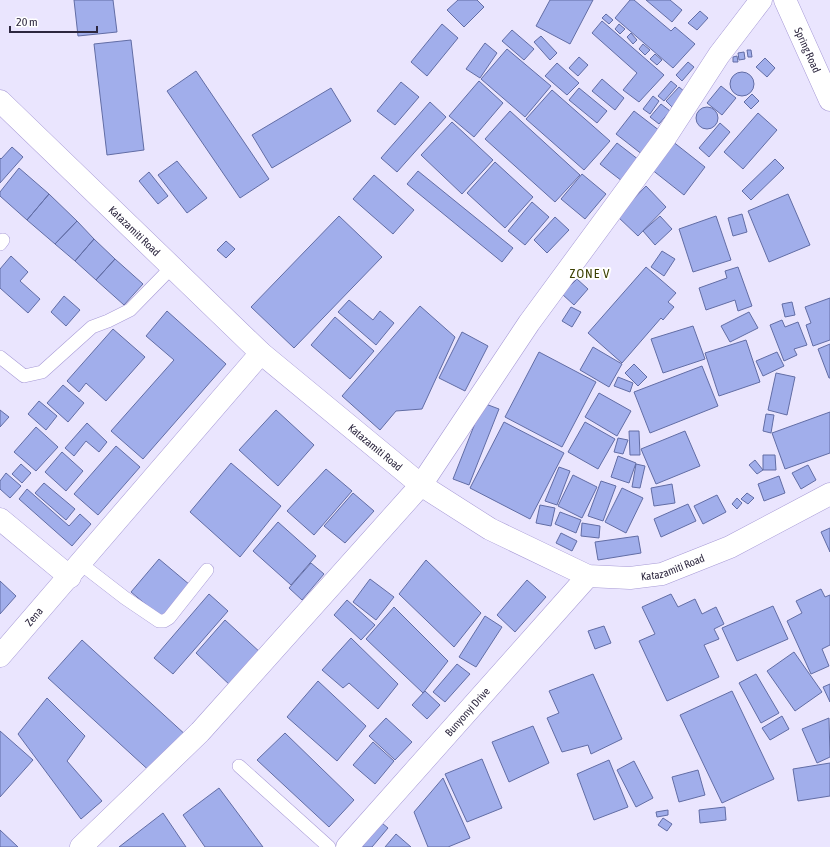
<svg xmlns="http://www.w3.org/2000/svg" width="830" height="847" font-family="'Asap Condensed',sans-serif">
  <style>
    .building { fill: #a1aeeb; stroke: #626da5 }
    .lines { fill: none; stroke-linecap: round; stroke-linejoin: round }
    .lane-casing { stroke: #a79ad6; stroke-width: 14 }
    .street-casing { stroke: #a79ad6; stroke-width: 23 }
    .secondary-casing { stroke: #a79ad6; stroke-width: 23 }
    .lane { stroke: #fff; stroke-width: 13 }
    .street { stroke: #fff; stroke-width: 22 }
    .secondary { stroke: #fff; stroke-width: 22 }
    .labels { text-anchor: middle; dominant-baseline: central; stroke-width: 4; stroke-linejoin: round; paint-order: stroke }
    .street-label { font-size: 11px; fill: #2d273f; stroke: #fff }
    .quarter-label { font-size: 13px; letter-spacing: 1px; fill: #3d4203; stroke: #fff }
  </style>
  <rect width="100%" height="100%" fill="#eae5fe"/>
  <path class="building" d="M74 0H113L117 32 78 36Z
    M458 0H477L484 7 464 27 447 10Z
    M550 0H593L570 44 536 26Z
    M630 0H634L671 31 675 27 695 44 673 68 615 18Z
    M646 0H670L682 10 672 22Z
    M700 11 708 18 697 30 688 23Z
    M606 14 613 20 609 24 602 18Z
    M602 21 664 75 639 102 623 90 637 73 592 33Z
    M442 24 458 38 427 76 411 62Z
    M619 24 625 29 620 34 615 29Z
    M512 30 534 49 524 60 502 41Z
    M631 33 637 40 633 44 627 37Z
    M541 36 557 53 550 60 534 42Z
    M131 40 144 150 107 155 94 44Z
    M485 43 497 53 480 78 466 69Z
    M643 44 650 50 645 55 639 49Z
    M507 49 551 86 525 117 481 79Z
    M747 50H751L752 57H748Z
    M744 52 745 59 739 60 738 53Z
    M655 54 662 60 657 65 650 59Z
    M737 56 738 62H733V57Z
    M579 57 588 65 578 76 569 68Z
    M765 58 775 68 767 77 756 67Z
    M688 62 694 67 682 81 676 75Z
    M557 63 579 83 567 95 545 76Z
    M196 71 269 179 240 198 167 91Z
    M730 84a12 12 0 1 1 24 0a12 12 0 1 1-24 0Z
    M602 79 624 98 615 110 592 91Z
    M479 81 503 103 474 137 449 116Z
    M671 81 677 86 664 101 658 96Z
    M401 82 419 97 395 125 377 111Z
    M721 86 736 98 722 115 707 103Z
    M679 87 685 92 672 107 666 101Z
    M331 88 351 121 272 168 252 135Z
    M579 88 607 111 597 123 569 100Z
    M552 90 610 141 584 170 526 119Z
    M752 94 759 101 751 109 744 102Z
    M653 96 659 101 650 114 643 109Z
    M430 102 446 117 397 172 381 158Z
    M661 104 670 111 659 124 650 117Z
    M696 118a11 11 0 1 1 22 0a11 11 0 1 1-22 0Z
    M510 111 580 175 555 202 485 139Z
    M634 111 660 131 643 155 616 134Z
    M758 113 777 130 743 169 724 152Z
    M452 122 493 160 462 194 421 155Z
    M720 123 730 132 709 157 699 148Z
    M672 141 705 167 684 195 651 169Z
    M617 143 639 160 622 181 600 164Z
    M12 147 23 157 0 183V158L1 159Z
    M775 159 784 168 751 200 742 191Z
    M177 161 207 198 187 213 158 175Z
    M495 162 533 197 505 228 467 193Z
    M19 168 49 194 27 220 0 196V192Z
    M418 171 513 248 502 262 407 184Z
    M149 172 168 196 158 204 139 181Z
    M582 174 606 194 585 219 561 199Z
    M374 175 414 210 393 234 353 199Z
    M646 186 666 207 638 236 617 216Z
    M49 194 77 221 55 244 27 220Z
    M788 194 810 245 769 262 748 211Z
    M532 202 549 217 525 245 508 231Z
    M742 214 747 232 733 236 728 218Z
    M339 216 382 257 294 348 251 307Z
    M660 216 672 229 655 245 643 231Z
    M716 216 731 260 693 272 679 229Z
    M555 217 569 230 547 253 534 240Z
    M77 221 94 239 75 261 55 244Z
    M94 239 115 259 96 280 75 261Z
    M226 241 235 249 226 258 217 250Z
    M662 251 675 259 664 276 651 267Z
    M11 256 28 272 20 281 40 299 28 313 0 288V269Z
    M115 259 143 284 124 305 96 280Z
    M646 267 676 293 668 302 674 307 663 320 661 318 622 363 588 333Z
    M738 267 752 306 738 311 735 300 706 310 699 288 727 278 725 271Z
    M577 279 588 289 574 305 562 294Z
    M64 296 80 310 66 326 51 312Z
    M830 298V340L813 346 806 325 811 323 805 307Z
    M349 300 373 320 380 311 394 323 376 345 338 312Z
    M792 302 795 315 785 317 782 304Z
    M420 306 455 337 422 409 396 411 380 430 342 396Z
    M571 307 581 312 572 327 562 321Z
    M167 311 226 364 143 459 111 431 174 360 146 336Z
    M749 312 758 328 730 342 721 326Z
    M335 317 374 351 350 379 311 345Z
    M782 320 785 327 798 322 807 345 794 349 797 355 784 361 770 325Z
    M693 326 705 359 663 373 651 339Z
    M113 329 145 357 106 401 86 383 79 392 67 381Z
    M462 332 488 346 465 391 439 378Z
    M746 340 760 382 719 396 705 353Z
    M830 344V378H829L818 349Z
    M593 347 622 364 609 387 580 370Z
    M539 352 596 382 562 447 505 417Z
    M777 352 784 366 763 376 756 361Z
    M634 364 647 377 638 386 625 373Z
    M702 366 718 406 650 433 634 392Z
    M776 373 795 377 787 415 768 410Z
    M618 377 633 383 630 392 614 386Z
    M63 385 84 403 68 422 47 403Z
    M599 393 631 411 617 436 585 417Z
    M39 401 57 416 46 430 28 414Z
    M483 403 499 409 469 485 453 479Z
    M0 410 9 417 0 427Z
    M276 410 314 445 278 486 239 450Z
    M830 412V453L785 469 772 433Z
    M766 414 774 415 771 433 763 431Z
    M504 422 564 453 530 519 470 488Z
    M585 422 615 439 598 469 568 452Z
    M87 423 107 442 99 452 86 441 74 456 65 448Z
    M36 427 58 447 36 471 14 452Z
    M629 431H639L640 455H630Z
    M685 431 700 466 656 484 641 449Z
    M618 438 628 440 623 454 614 452Z
    M116 446 140 467 98 515 74 494Z
    M62 452 83 471 66 491 45 472Z
    M763 455H775L776 470H763Z
    M618 456 636 463 629 483 611 477Z
    M755 460 763 470 757 474 749 465Z
    M231 463 281 506 240 557 190 512Z
    M21 464 31 473 22 483 12 474Z
    M636 464 645 466 640 488 632 487Z
    M808 465 816 480 801 489 792 473Z
    M559 467 570 471 557 505 545 501Z
    M326 469 352 491 314 535 287 511Z
    M6 473 21 486 10 498 0 489V481Z
    M573 475 597 487 582 518 558 506Z
    M779 476 785 493 764 501 758 484Z
    M601 481 616 486 603 521 588 516Z
    M44 483 75 509 66 520 35 493Z
    M672 484 675 503 654 506 651 488Z
    M622 488 643 498 626 533 605 522Z
    M27 489 69 526 80 514 91 524 72 546 19 499Z
    M353 493 374 511 345 543 324 526Z
    M747 493 754 498 748 504 741 499Z
    M717 495 726 512 703 524 694 506Z
    M737 498 742 503 737 509 732 504Z
    M688 504 696 521 661 537 654 519Z
    M540 505 555 508 551 526 536 523Z
    M560 512 581 520 576 533 555 524Z
    M278 522 316 556 291 585 253 551Z
    M582 523 600 526 599 538 581 536Z
    M830 528V552L821 532Z
    M561 533 577 541 572 551 556 543Z
    M638 536 641 553 598 560 595 542Z
    M159 559 190 585 162 618 131 592Z
    M426 560 481 613 454 647 399 594Z
    M311 563 324 574 302 600 289 588Z
    M370 579 394 597 376 620 353 602Z
    M527 580 546 597 515 632 497 615Z
    M0 581 16 596 0 614Z
    M821 589 825 597 830 595V645L822 649 829 666 811 674 787 621 802 613 796 601Z
    M209 594 228 611 173 674 154 658Z
    M671 594 678 607 695 599 702 614 716 607 724 624 714 629 719 639 704 645 719 677 667 701 639 641 655 634 642 607Z
    M347 600 375 625 361 640 334 615Z
    M773 606 788 639 737 661 722 628Z
    M394 607 448 661 423 693 366 639Z
    M485 616 502 627 476 667 459 657Z
    M225 620 262 654 232 687 196 653Z
    M604 626 611 643 595 649 588 631Z
    M351 638 398 684 378 709 349 683 343 688 322 670Z
    M82 640 188 737 154 775 48 678Z
    M794 652 822 692 795 711 767 671Z
    M457 664 470 674 445 702 433 692Z
    M593 674 622 739 591 754 588 745 562 752 547 718 559 713 549 691Z
    M756 674 779 713 761 723 739 683Z
    M318 681 366 726 337 761 287 717Z
    M830 684V702L823 687Z
    M425 691 440 705 427 719 412 705Z
    M732 691 774 779 722 803 680 715Z
    M47 698 85 736 67 761 102 801 81 819 18 734Z
    M782 716 789 729 770 740 762 728Z
    M386 718 412 742 395 760 369 736Z
    M829 718 830 757 817 763 802 729Z
    M533 726 549 763 509 782 492 742Z
    M0 731 33 760 0 797Z
    M285 733 354 800 329 827 257 760Z
    M373 742 394 761 375 784 353 765Z
    M482 759 502 808 467 822 445 774Z
    M609 760 628 807 594 820 577 774Z
    M634 761 653 798 636 807 617 770Z
    M830 763V796L798 801 793 769Z
    M698 770 705 795 679 802 672 777Z
    M443 778 470 838 448 847H428L414 812Z
    M219 788 263 847H205L183 815Z
    M725 807 726 820 700 823 699 810Z
    M668 810V815L657 817 656 812Z
    M163 813 186 847H119Z
    M663 818 672 824 667 831 658 825Z
    M377 819 388 828 372 847H356Z
    M0 830 18 847H0Z
    M396 834 411 847H385Z"/>
  <g class="lines">
    <g class="lane-casing">
      <path id="lane" d="M0 244 3 240
        M0 357 24 376 42 372 92 327 108 321 130 310 173 266
        M81 564 125 598 159 621H164L169 618 207 570
        M239 766 329 847"/>
    </g>
    <g class="street-casing">
      <g id="street">
        <path d="M0 519 70 577"/>
        <path id="s1" d="M0 656 261 353"/>
        <path d="M81 847 200 732 421 485 529 323 665 138 719 55 761 0"/>
        <path id="s2" d="M347 847 588 576"/>
      </g>
    </g>
    <g class="secondary-casing">
      <g id="secondary">
        <path id="s3" d="M785 0 830 100"/>
        <path id="s4" d="M0 101 261 353 421 485 490 529 588 576 630 578 662 574 730 547 830 494"/>
      </g>
    </g>
    <use href="#lane" class="lane"/>
    <use href="#street" class="street"/>
    <use href="#secondary" class="secondary"/>
  </g>
  <g class="labels">
    <g class="street-label">
      <text stroke="none"><textPath href="#s3" startOffset="55">Spring Road</textPath></text>
      <text stroke="none"><textPath href="#s4" startOffset="187">Katazamiti Road</textPath></text>
      <text stroke="none"><textPath href="#s4" startOffset="511">Katazamiti Road</textPath></text>
      <text stroke="none"><textPath href="#s4" startOffset="847">Katazamiti Road</textPath></text>
      <text stroke="none"><textPath href="#s1" startOffset="52">Zena</textPath></text>
      <text stroke="none"><textPath href="#s2" startOffset="181">Bunyonyi Drive</textPath></text>
    </g>
    <g class="quarter-label">
      <text x="590" y="273">ZONE V</text>
    </g>
  </g>
  <path d="M10 26v6h87v-6" fill="none" stroke="#2d273f" stroke-width="2"/>
  <text x="16" y="26" font-size="12" fill="#2d273f" stroke="#ffffff" stroke-width="3" paint-order="stroke">20 m</text>
</svg>
